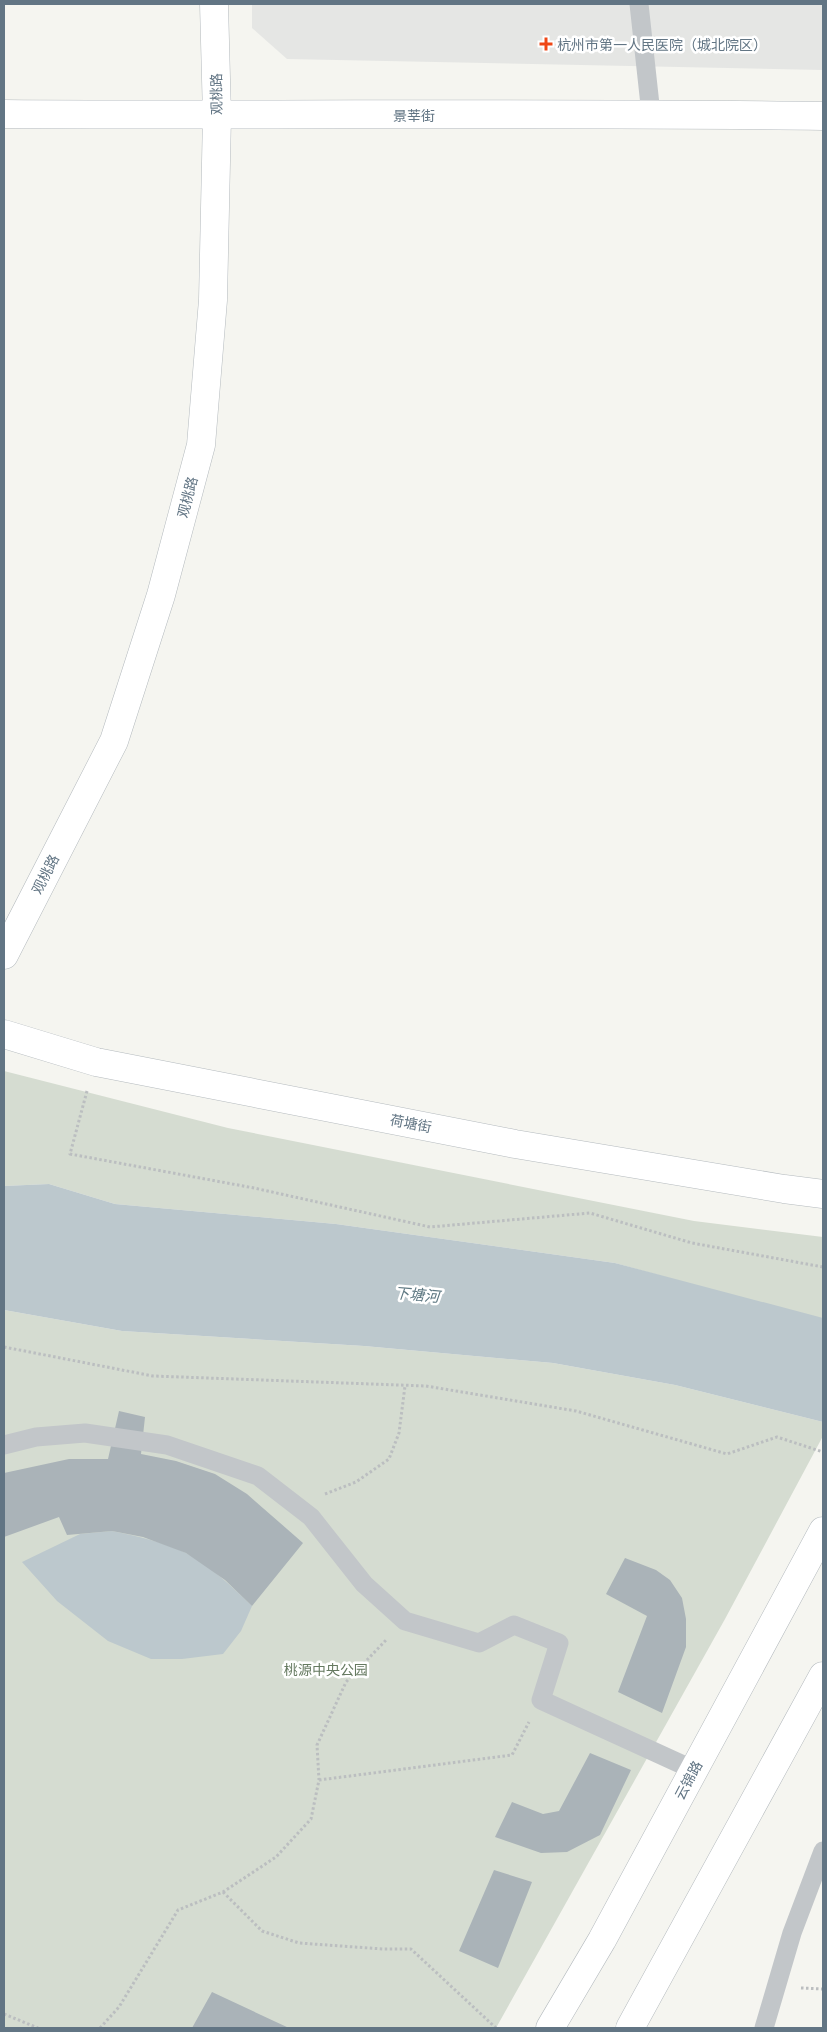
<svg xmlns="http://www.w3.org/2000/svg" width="827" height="2032" font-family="Commissioner,'Noto Sans SC',sans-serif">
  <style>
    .built { fill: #e5e6e4 }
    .green { fill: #d5dcd1 }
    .water { fill: #bcc8cd }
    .building { fill: #aab3b8 }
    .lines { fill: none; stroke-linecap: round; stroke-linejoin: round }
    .secondary-casing { stroke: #b4babe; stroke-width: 29 }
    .path { stroke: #bbbec0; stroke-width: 3; stroke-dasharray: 2.5 2.5; stroke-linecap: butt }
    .lane { stroke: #c2c6c9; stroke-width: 19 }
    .secondary { stroke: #fff; stroke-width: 28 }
    .poi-dot { fill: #ef4716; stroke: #fff; stroke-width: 2 }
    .labels { text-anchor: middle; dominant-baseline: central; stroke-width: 5; stroke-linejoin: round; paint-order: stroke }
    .poi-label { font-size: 14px; fill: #627584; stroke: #fff; text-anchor: start }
    .street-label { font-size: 14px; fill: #627584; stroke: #fff }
    .park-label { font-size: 14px; fill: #667a61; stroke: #fff }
    .water-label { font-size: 15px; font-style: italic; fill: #5d7781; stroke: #fff }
  </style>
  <rect width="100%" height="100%" fill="#f5f5f0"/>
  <path class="built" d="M252 4H823V70L287 59 252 28Z"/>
  <path class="green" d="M4 1071 228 1128 694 1221 823 1237V1321L615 1263 336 1224 115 1204 49 1184 4 1186Z
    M4 1310 122 1331 364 1346 553 1363 675 1385 823 1422V1436L725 1619 496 2028H4Z"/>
  <path class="water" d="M49 1184 115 1204 336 1224 615 1263 823 1318V1422L675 1385 553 1363 364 1346 122 1331 4 1310V1186Z
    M112 1531C137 1536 163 1542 186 1553 211 1566 232 1587 252 1606L241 1631 223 1654 182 1659H151L108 1641 57 1601 22 1562 80 1534Z"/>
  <path class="building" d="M119 1411 145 1417 141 1454 176 1461 215 1474 247 1494 303 1543 252 1606 225 1580 186 1553 143 1537 112 1531 67 1535 59 1517 4 1537V1473L69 1459H108Z
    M625 1558 656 1570 670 1580 682 1598 686 1619V1647L662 1713 618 1692 647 1616 606 1594Z
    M590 1753 631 1770 600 1835 567 1852 541 1853 495 1837 512 1802 543 1814 559 1811Z
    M494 1870 532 1882 498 1968 459 1951Z
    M212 1992 289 2028H192Z"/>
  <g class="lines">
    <g class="secondary-casing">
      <path id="secondary" d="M4 114C277 116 550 112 823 116
        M4 955 114 741 161 595 201 445 213 300 217 116 214 4
        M4 1034 96 1062 515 1144 784 1189 823 1194
        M550 2028 602 1940 823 1531
        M630 2028 823 1676"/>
    </g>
    <path class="path" d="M87 1091 70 1154 254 1188 430 1227 590 1213 692 1243 823 1267
      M4 1347 153 1376 426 1386 576 1411 727 1454 777 1437 823 1452
      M325 1494 356 1482 389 1459 399 1433 405 1386
      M319 1780 512 1755 529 1722
      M223 1892 262 1931 299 1943 383 1949H411L496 2028
      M801 1988 823 1989
      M4 2014 38 2028
      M100 2028 119 2007 178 1910 223 1892 276 1857 311 1819 319 1780 317 1745 346 1682 387 1639"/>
    <path class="lane" d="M639 4 651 114
      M4 1445 36 1437 85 1433 167 1445 258 1476 311 1517 364 1584 405 1621 479 1643 514 1625 559 1643 541 1700 694 1770
      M764 2028 792 1933 823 1851"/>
    <use href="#secondary" class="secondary"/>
  </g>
  <path class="poi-dot" d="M543.5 36.5h5v5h5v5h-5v5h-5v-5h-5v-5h5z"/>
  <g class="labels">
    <g class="poi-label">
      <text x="557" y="44">杭州市第一人民医院（城北院区）</text>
    </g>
    <g class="street-label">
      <text transform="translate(216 94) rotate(-91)">观桃路</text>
      <text x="414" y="115">景莘街</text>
      <text transform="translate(187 497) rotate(-75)">观桃路</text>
      <text transform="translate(45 874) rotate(-63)">观桃路</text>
      <text transform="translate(411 1123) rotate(11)">荷塘街</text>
      <text transform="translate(688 1780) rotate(-62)">云锦路</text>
    </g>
    <g class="park-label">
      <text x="326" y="1669">桃源中央公园</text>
    </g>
    <g class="water-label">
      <text transform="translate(417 1294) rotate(5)">下塘河</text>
    </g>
  </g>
  <rect width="827" height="2032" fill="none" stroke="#627584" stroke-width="10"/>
</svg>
